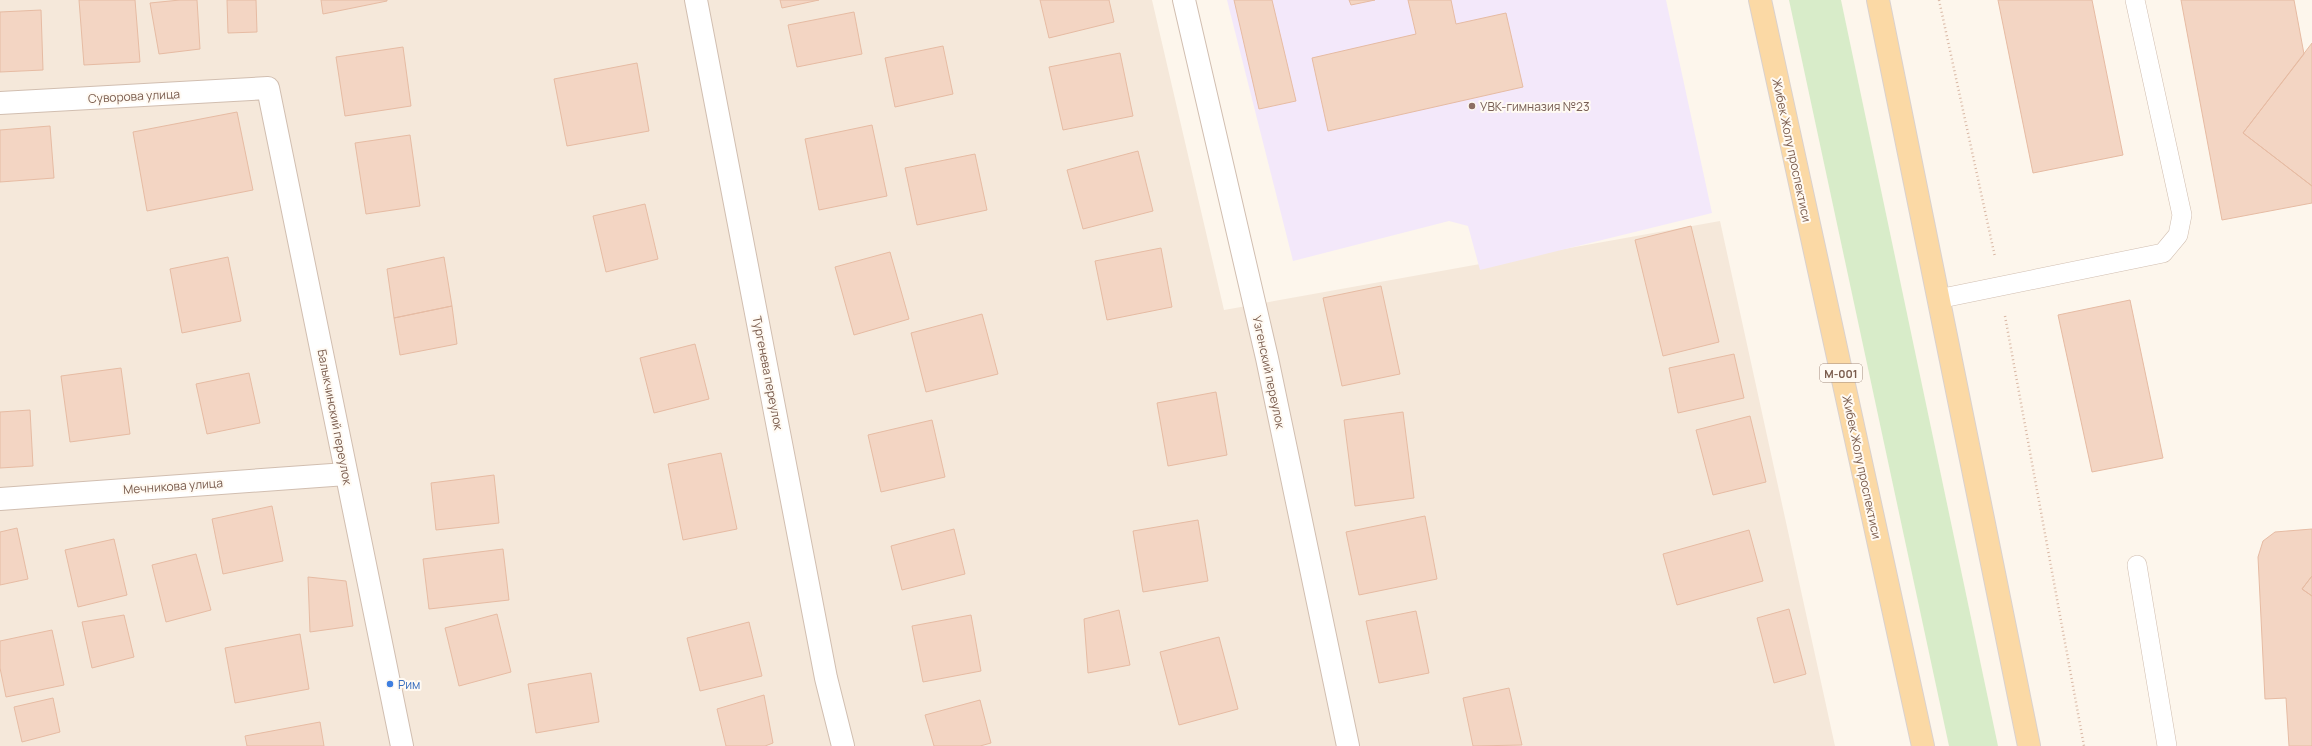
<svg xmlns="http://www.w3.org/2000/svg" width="2312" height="746" font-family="Manrope,sans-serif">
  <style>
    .residential { fill: #f5e8da }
    .education { fill: #f3e8fa }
    .green { fill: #d8ecc9 }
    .building { fill: #f3d5c3; stroke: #e6bba3 }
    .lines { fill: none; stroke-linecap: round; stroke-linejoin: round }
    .lane-casing { stroke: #d1beb0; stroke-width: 20 }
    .street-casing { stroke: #d1beb0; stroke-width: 24 }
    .primary-casing { stroke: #dad1cd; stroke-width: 24 }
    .path { stroke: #d9b8a5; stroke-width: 2.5; stroke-dasharray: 1 3; stroke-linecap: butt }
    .lane { stroke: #fff; stroke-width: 19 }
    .street { stroke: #fff; stroke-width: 22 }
    .primary { stroke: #fbd9a5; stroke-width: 22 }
    .education-dot { fill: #8d6e63; stroke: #fffaf3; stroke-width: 1.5 }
    .shop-dot { fill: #3f7fe0; stroke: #fffaf3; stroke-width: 1.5 }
    .labels { text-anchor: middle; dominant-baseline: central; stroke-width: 4; stroke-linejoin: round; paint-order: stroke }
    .shield { fill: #fffaf3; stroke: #a28b7f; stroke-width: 1 }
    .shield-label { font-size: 11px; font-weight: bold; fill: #7a5c4d }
    .street-label { font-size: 12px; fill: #7a5c4d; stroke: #fffaf3 }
    .education-label { font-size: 12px; fill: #785e54; stroke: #fffaf3; text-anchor: start }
    .shop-label { font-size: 12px; fill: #366cbe; stroke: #fffaf3; text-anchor: start }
  </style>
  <rect width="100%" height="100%" fill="#fdf6ec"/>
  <path class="residential" d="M0 0H1152L1224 310 1720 221 1835 746H0Z"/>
  <path class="education" d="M1227 0H1666L1712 213 1480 270 1468 226 1449 221 1293 261Z"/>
  <path class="green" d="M1789 0H1841L1998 746H1949Z"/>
  <path class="building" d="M79 0H135L140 62 84 65Z
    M180 0H197L200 49 159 54 150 3Z
    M227 0H256L257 32 228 33Z
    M321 0H387V1L323 14Z
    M780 0H819L782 8Z
    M1040 0H1109L1114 22 1049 38Z
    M1234 0H1272L1296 101 1259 109Z
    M1349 0H1375L1351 5Z
    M1408 0H1451L1456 24 1506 13 1523 87 1328 131 1312 58 1416 34Z
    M1998 0H2092L2123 155 2033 173Z
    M2181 0H2294L2304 54 2243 133 2312 186V203L2222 220Z
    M41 10 43 70 0 72V12Z
    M854 12 862 54 797 67 788 25Z
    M2312 43V186L2243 133Z
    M943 46 953 94 895 107 885 58Z
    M403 47 411 106 345 116 336 57Z
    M1120 53 1133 116 1063 130 1049 67Z
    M637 63 649 131 567 146 554 79Z
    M237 112 253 190 147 211 133 132Z
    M872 125 887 196 819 210 805 139Z
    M50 126 54 178 0 182V130Z
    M410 135 420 206 366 214 355 143Z
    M1138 151 1153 211 1083 229 1067 170Z
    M975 154 987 210 917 225 905 168Z
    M645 204 658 259 606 272 593 216Z
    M1691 226 1719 342 1663 356 1635 240Z
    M1161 248 1172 307 1107 320 1095 261Z
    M890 252 909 319 854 335 835 267Z
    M228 257 241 321 182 333 170 269Z
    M444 257 452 306 394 318 387 269Z
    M1381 286 1400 374 1342 386 1323 298Z
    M2130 300 2163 458 2092 472 2058 315Z
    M452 306 457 344 400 355 394 318Z
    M982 314 998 374 926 392 911 333Z
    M695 344 709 399 654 413 640 358Z
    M1734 354 1744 398 1678 413 1669 368Z
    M121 368 130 434 70 442 61 376Z
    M249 373 260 423 207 434 196 384Z
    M1216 392 1227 455 1168 466 1157 403Z
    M30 410 33 466 0 468V412Z
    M1403 412 1414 498 1355 506 1344 420Z
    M1750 416 1766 482 1713 495 1696 430Z
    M932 420 945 477 881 492 868 435Z
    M721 453 737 529 683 540 668 464Z
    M494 475 499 523 436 530 431 483Z
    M272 506 283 561 223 574 212 519Z
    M1425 516 1437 579 1359 595 1346 532Z
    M1198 520 1208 581 1143 592 1133 531Z
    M17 528 28 579 0 585V532Z
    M954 529 965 574 902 590 891 546Z
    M2312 529V576L2302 589 2312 596V746H2289L2286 698 2265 699 2258 557 2263 541 2275 532Z
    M1749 530 1763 581 1677 605 1663 554Z
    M114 539 127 595 78 607 65 550Z
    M503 549 509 600 429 609 423 559Z
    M196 554 211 610 166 622 152 565Z
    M2312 576V596L2302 589Z
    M308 577 346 581 353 626 310 632Z
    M1789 609 1806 674 1774 683 1757 618Z
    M1119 610 1130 665 1088 673 1084 619Z
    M1416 611 1429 673 1379 683 1366 621Z
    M497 614 511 672 459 686 445 628Z
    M124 615 134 657 92 668 82 622Z
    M971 615 981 671 923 682 912 626Z
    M749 622 762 676 700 691 687 638Z
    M52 630 64 685 6 697 0 668V641Z
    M300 634 309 689 235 703 225 648Z
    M1219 637 1238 709 1179 725 1160 652Z
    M591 673 599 722 536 733 528 684Z
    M1509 688 1522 745 1473 746 1463 698Z
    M764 695 773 743 765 746H726L717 709Z
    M53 698 60 732 22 742 14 707Z
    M980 700 991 743 980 746H934L925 715Z
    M320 722 324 746H247L245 736Z"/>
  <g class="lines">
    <g class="lane-casing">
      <path id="lane" d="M1938 299 2163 253 2178 235 2182 215 2135 0
        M2137 565 2167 746"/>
    </g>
    <g class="street-casing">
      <path id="street" d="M696 0 826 678 843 746
        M1184 0 1267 358 1348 746
        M0 103 268 88 402 746
        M0 499 346 474"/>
    </g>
    <g class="primary-casing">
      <path id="primary" d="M1760 0 1923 746
        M1878 0 2029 746"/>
    </g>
    <path class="path" d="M1939 0 1995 257
      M2005 316 2084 746"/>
    <use href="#lane" class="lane"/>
    <use href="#street" class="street"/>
    <use href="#primary" class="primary"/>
  </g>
  <circle class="education-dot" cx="1472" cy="106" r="4"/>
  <circle class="shop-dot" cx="390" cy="684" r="4"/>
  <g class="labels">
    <rect class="shield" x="1820" y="364" width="42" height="18" rx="3"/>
    <g class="shield-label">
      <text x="1841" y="373">М-001</text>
    </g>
    <g class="street-label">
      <text transform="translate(134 96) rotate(-3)">Суворова улица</text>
      <text transform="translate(1792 150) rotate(78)">Жибек Жолу проспектиси</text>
      <text transform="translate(1269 372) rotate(78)">Узгенский переулок</text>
      <text transform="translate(768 373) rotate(79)">Тургенева переулок</text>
      <text transform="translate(335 417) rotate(79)">Балыкчинский переулок</text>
      <text transform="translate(1862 467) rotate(78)">Жибек Жолу проспектиси</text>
      <text transform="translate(173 486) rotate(-4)">Мечникова улица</text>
    </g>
    <g class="education-label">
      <text x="1480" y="106">УВК-гимназия №23</text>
    </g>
    <g class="shop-label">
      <text x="398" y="684">Рим</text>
    </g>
  </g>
</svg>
